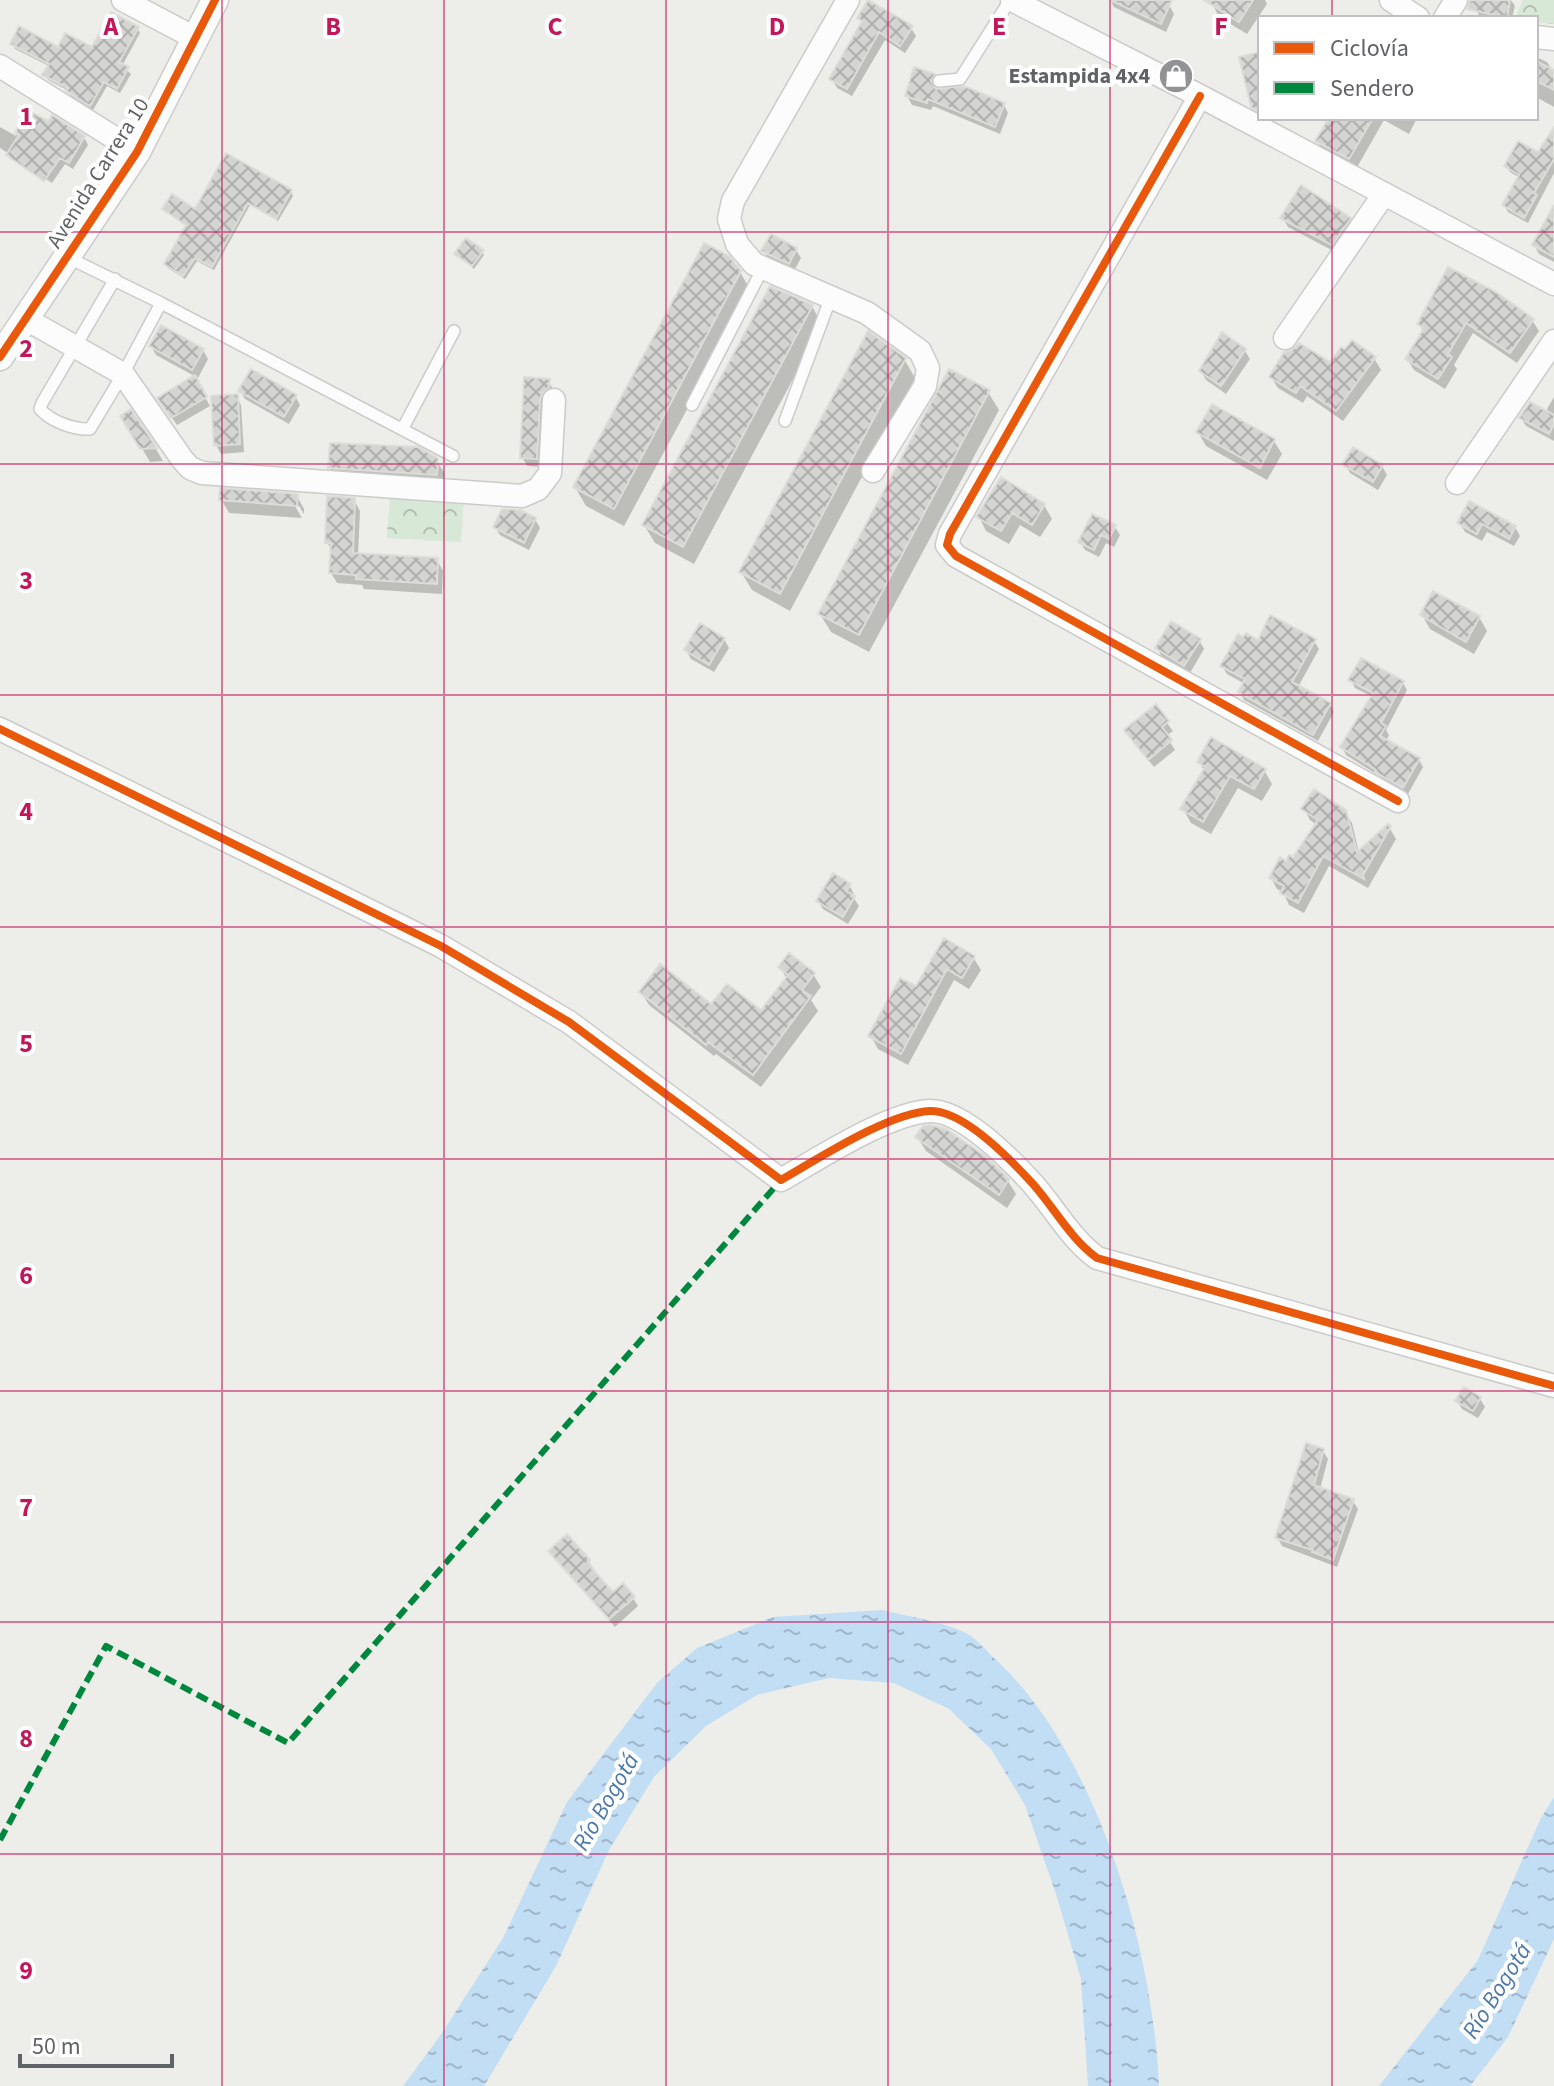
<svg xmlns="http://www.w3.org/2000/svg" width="1554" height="2086" font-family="'Source Sans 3',sans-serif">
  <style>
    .park { fill: url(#park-crowns) }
    .water { fill: url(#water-ripples) }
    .shadow { fill: #0003 }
    .building { fill: url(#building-cross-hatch); stroke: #dcdcd8; stroke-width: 2 }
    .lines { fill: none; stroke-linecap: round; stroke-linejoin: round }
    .service-casing { stroke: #cbcbca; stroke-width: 14 }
    .minor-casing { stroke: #cbcbca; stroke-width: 25 }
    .tertiary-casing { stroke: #cbcbca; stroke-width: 29 }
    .service { stroke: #fcfcfc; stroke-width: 11 }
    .minor { stroke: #fcfcfc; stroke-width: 22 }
    .tertiary { stroke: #fcfcfc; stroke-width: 26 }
    .quiet { stroke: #00873e; stroke-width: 6; stroke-dasharray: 12 6; stroke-linecap: butt }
    .cycleway-casing { stroke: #fff; stroke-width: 13 }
    .cycleway { stroke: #e8590c; stroke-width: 8 }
    .grid { fill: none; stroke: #c2185b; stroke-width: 2; stroke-opacity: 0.55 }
    .labels { text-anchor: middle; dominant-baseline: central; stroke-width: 8; stroke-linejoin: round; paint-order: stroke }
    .poi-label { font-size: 22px; font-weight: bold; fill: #5f6266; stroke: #fff; text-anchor: end }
    .street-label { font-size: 22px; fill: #5f6266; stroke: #fff }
    .water-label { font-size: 24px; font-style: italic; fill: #4c78a9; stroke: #fff }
    .grid-label { font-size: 26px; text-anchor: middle; font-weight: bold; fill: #c2185b; stroke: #fff; stroke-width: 8; stroke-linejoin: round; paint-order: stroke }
  </style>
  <defs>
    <pattern id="park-crowns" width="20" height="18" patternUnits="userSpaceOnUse" patternTransform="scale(2)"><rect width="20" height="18" fill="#d8e8d6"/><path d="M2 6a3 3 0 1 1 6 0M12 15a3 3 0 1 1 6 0" fill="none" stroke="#b2bfb1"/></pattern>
    <pattern id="water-ripples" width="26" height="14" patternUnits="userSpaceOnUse" patternTransform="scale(2)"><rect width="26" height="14" fill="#c2def4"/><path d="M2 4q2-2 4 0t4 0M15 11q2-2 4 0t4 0" fill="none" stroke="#a1b7c9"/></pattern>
    <pattern id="building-cross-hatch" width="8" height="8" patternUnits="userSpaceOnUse" patternTransform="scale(2)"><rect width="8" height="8" fill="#d4d4d2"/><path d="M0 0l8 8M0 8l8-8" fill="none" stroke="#afafae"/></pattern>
  </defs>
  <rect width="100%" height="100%" fill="#edede9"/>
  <path class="park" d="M1523 0H1554V24L1536 22V18H1515Z
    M390 493 464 498 461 542 387 538Z"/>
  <path class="water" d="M883 1610C905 1616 948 1623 966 1633 976 1638 985 1649 993 1657 1097 1751 1153 1949 1159 2086H1088L1081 1979 1056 1894 1025 1805 991 1749 949 1709 894 1683 829 1678 757 1695 706 1726 654 1777 609 1850 556 1966 484 2086H403L440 2036 503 1938 567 1802 657 1683 697 1648 773 1617Z
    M1554 1797V1939L1508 2037 1470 2086H1379L1478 1960 1540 1820Z"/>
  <path class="shadow" d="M1110 0H1158L1169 5 1174 14 1166 32 1114 7Z
    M1214 0H1265L1267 4 1247 34 1219 17 1212 3Z
    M1478 0H1511L1515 6 1512 18H1481L1476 10Z
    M859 18 911 28 916 36 905 53 885 40 852 96 837 88 832 79 863 24Z
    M137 28 140 33 122 66 131 74 120 93 107 86 93 110 71 96 69 91 48 80 45 75 49 66 15 49 12 43 58 49 93 50Z
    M1536 57 1547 62 1554 73V107L1538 98 1536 102Z
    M934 75 939 84 934 91 1004 105 1008 113 1000 134 933 106 931 110 912 105 907 96Z
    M28 113 84 137 88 145 73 169 65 164 52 183 0 148V127L16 136Z
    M1331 118H1417L1409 134 1384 120 1356 169 1324 152 1317 141Z
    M1554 130V173L1528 223 1508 212 1504 205 1520 178 1510 172 1506 166 1539 155Z
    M291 192 293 196 278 221 250 205 214 270 197 261 185 279 168 268 166 264 187 227 164 209 196 211Z
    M1283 218 1349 219 1354 227 1337 253 1288 227Z
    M1554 222V262L1539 254 1534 245Z
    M796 250 801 258 794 271 769 260 764 251Z
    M482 252 484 255 474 269 457 254Z
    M740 272 751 291 624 526 586 506 575 487Z
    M812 306 822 325 694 564 655 543 644 525Z
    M1532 320 1539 331 1517 363 1473 333 1454 365 1457 369 1445 389 1414 370 1407 359 1424 332 1419 324Z
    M1222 335 1245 351 1250 359 1226 394 1206 380 1201 371Z
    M151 346 203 350 208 359 198 378 156 355Z
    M1374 358 1381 370 1343 421 1307 396 1303 403 1278 388 1271 377Z
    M904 359 915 378 790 611 752 590 741 572Z
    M194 378 210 406 177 425 164 407Z
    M526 379 548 381 553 389 541 467 527 466 522 457Z
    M240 391 295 396 300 405 289 424 245 399Z
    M988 392 999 410 869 652 831 632 820 614Z
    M236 396 241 405 244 452 221 454 216 445Z
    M1554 397V441L1526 426 1521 418 1551 415 1547 409Z
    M130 412 156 449 163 461 150 462 123 416Z
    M1198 432 1274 441 1282 454 1267 480 1206 446Z
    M436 459 444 473V488L338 481 330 468Z
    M1345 465 1382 466 1387 475 1378 490 1350 473Z
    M297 496 304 509V514L299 506H295L302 518 229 513 221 499Z
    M354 500 360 511 358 555 437 560 443 571 442 594 364 589 362 585 337 583 331 573 333 552 327 542Z
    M1470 503 1515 527 1520 536 1514 546 1487 532 1482 541 1465 532 1460 523Z
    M1044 505 1052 519 1040 537 1020 525 1009 544 986 531 979 517Z
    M535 519 540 528 529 550 500 535 495 527Z
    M1115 527 1120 535 1114 547 1106 543 1099 557 1085 550 1080 542Z
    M1422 615 1479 617 1487 631 1474 654 1430 629Z
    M724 639 729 648 714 672 691 659 686 650Z
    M1199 640 1204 649 1190 673 1162 657 1157 648Z
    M1314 641 1319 649 1298 687 1330 704 1334 712 1318 741 1244 700 1240 692 1245 684 1227 674 1222 666 1259 642Z
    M1351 680 1403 683 1407 690 1386 730 1389 735 1386 741 1419 760 1423 767 1408 794 1346 755 1342 747 1373 697 1355 688Z
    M1155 707 1173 731 1166 736 1175 750 1154 767 1131 739Z
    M1199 762 1264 770 1272 784 1262 801 1238 788 1211 834 1191 823 1183 809 1205 772Z
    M1304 809 1345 812 1352 823 1359 853 1389 827 1396 839 1368 888 1329 866 1304 913 1289 905 1283 892 1277 889 1271 878 1294 860 1317 825 1310 820Z
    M849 885 854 894 853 897 859 906 848 924 823 909 818 901Z
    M945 941 973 957 981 970 969 989 954 980 908 1065 878 1049 871 1036 917 989Z
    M780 967 813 974 821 987 811 1000 818 1011 761 1087 716 1054 714 1056 649 1005 641 992 711 1006 761 1013 787 979Z
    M918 1138 1008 1181 1016 1194 1007 1208 926 1151Z
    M1480 1399 1485 1407 1478 1418 1462 1409 1457 1401Z
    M1323 1451 1328 1459 1320 1489 1353 1501 1358 1509 1337 1567 1282 1546 1277 1537Z
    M551 1551 588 1561 613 1595 633 1598 638 1606 615 1627Z"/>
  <path class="building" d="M868 0 913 26 900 46 879 32 847 89 829 79 862 21 857 18Z
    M1110 0H1172L1161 24Z
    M1204 0H1253L1239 22Z
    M1470 0H1510L1507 18 1467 9Z
    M111 12 139 27 119 62 129 67 117 89 104 82 90 106 66 91 68 88 42 75 49 64 10 44 19 26 58 47 65 33 92 47Z
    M1260 52V112L1251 107 1239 57Z
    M1536 61 1554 70V90L1536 81Z
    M914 67 935 74 931 81 936 89 964 86 1005 103 995 127 928 99 927 103 905 96Z
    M27 110 48 121 52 115 85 136 69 163 60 158 44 181 6 155 19 135 15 133Z
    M1329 118H1373L1349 159 1315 141Z
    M1554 127V159L1534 193 1537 195 1524 218 1502 205 1519 175 1504 166 1518 141 1538 152Z
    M226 153 292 190 276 219 248 203 212 267 195 258 183 276 164 264 186 225 162 209 172 194 195 209Z
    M1301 185 1351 218 1332 245 1280 218Z
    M1554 205V257L1532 245Z
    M771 234 797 248 789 264 761 251Z
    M466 238 484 250 472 266 454 254Z
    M704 243 729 256 741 271 614 509 573 487Z
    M1448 267 1496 292 1534 319 1510 353 1466 323 1448 354 1452 357 1438 379 1405 359 1424 328 1417 324Z
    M770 286 813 305 683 547 642 525Z
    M161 325 204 349 192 370 149 346Z
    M868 331 906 358 780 594 739 572Z
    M1222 332 1246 349 1221 386 1199 371Z
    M1352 340 1376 357 1336 411 1300 386 1296 393 1269 377 1284 352 1292 350 1299 343 1330 362 1341 347 1345 349Z
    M251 369 297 395 284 417 238 391Z
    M949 369 990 390 859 635 818 614Z
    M195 375 207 397 171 418 157 398Z
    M524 377 550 379 549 387 543 392 540 399 537 459 520 458Z
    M238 394 240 444 214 446 211 396Z
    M1530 402 1554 415V424L1549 434 1519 418Z
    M1212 404 1275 439 1260 468 1196 432Z
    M131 409 157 448 140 449 120 416Z
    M330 443 418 447 438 458 437 475 328 468Z
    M1353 447 1383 465 1373 482 1342 465Z
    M1001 477 1045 504 1032 525 1012 513 1001 531 976 517Z
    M220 488 298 494 297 506 219 500Z
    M327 496 355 498 353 553 438 558 437 584 356 579V575L329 573 331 543H325Z
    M1469 501 1516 526 1509 539 1482 524 1477 534 1457 523Z
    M502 509 521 510 536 518 524 543 493 527Z
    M1092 514 1116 525 1109 539 1101 535 1094 550 1078 542Z
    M1433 591 1480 616 1466 642 1420 615Z
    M1270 615 1316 639 1292 682 1331 703 1313 735 1238 692 1245 679 1220 666 1238 634 1243 637 1246 633 1258 640Z
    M1171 621 1201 639 1184 666 1155 648Z
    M700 623 725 638 709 665 684 650Z
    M1361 658 1404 681 1381 723 1386 726 1380 736 1420 758 1403 788 1375 772 1376 770 1340 747 1373 693 1348 680Z
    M1156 704 1169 721 1162 727 1172 740 1148 760 1124 730Z
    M1211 737 1266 769 1254 789 1230 776 1203 822 1180 809 1205 767 1197 762Z
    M1314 789 1346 810 1357 852 1388 824 1391 826 1363 875 1364 879 1323 856 1298 903 1280 893 1284 886 1269 878 1280 857 1286 861 1289 855 1293 857 1318 820 1301 809Z
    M833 873 851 884 846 891 855 896 843 917 816 901Z
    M944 938 975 956 962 978 947 969 901 1054 868 1036 900 978 916 986Z
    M789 953 815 973 802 990 811 996 753 1075 708 1042 706 1045 639 992 660 964 711 1004 727 984 761 1010 788 975 778 967Z
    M930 1125 946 1129 985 1156 1009 1179 999 1195 915 1137 923 1126Z
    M1464 1387 1481 1397 1473 1411 1455 1401Z
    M1306 1443 1324 1449 1314 1485 1354 1499 1333 1560 1312 1552 1313 1550 1275 1538Z
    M567 1534 590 1560 587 1563 613 1592 623 1583 635 1597 609 1619 548 1551Z"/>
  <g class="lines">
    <g class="service-casing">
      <path id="service" d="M939 81 960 79 1010 0
        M67 257 161 303 453 456
        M115 279 42 403 40 409C50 421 74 430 90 429L123 374 161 303
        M692 405 763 268
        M785 421 831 297
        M403 428 454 331"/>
    </g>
    <g class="minor-casing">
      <path id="minor" d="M123 0 195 38
        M848 0 733 201 729 219 737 244 754 264 867 313 920 351 928 368 925 386 873 471
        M1012 0 1200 96 1554 284
        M1391 0 1418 18
        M1445 18 1456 0
        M1536 37 1554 39
        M0 66 137 152
        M1200 96 950 534 947 545 956 556 1398 801
        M26 319 123 374 182 459 190 468 202 473 522 496 538 489 550 473 554 400
        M1285 338 1384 194
        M1457 483 1554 341
        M0 729 441 946 569 1022 781 1180C818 1159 888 1113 930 1111 963 1110 1012 1161 1033 1184 1055 1209 1070 1238 1097 1258L1554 1386"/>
    </g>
    <g class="tertiary-casing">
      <path id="tertiary" d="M0 357 137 152 215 0"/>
    </g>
    <use href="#service" class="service"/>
    <use href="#minor" class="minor"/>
    <use href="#tertiary" class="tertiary"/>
    <path class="quiet" d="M0 1840 106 1646 288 1743 781 1180"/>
    <g class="cycleway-casing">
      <path id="cycleway" d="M1200 96 950 534 947 545 956 556 1398 801
        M0 357 137 152 215 0
        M0 729 441 946 569 1022 781 1180C818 1159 888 1113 930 1111 963 1110 1012 1161 1033 1184 1055 1209 1070 1238 1097 1258L1554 1386"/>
    </g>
    <use href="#cycleway" class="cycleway"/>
  </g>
  <path class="grid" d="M222 0V2086M444 0V2086M666 0V2086M888 0V2086M1110 0V2086M1332 0V18M1332 118V2086M0 232H1554M0 464H1554M0 695H1554M0 927H1554M0 1159H1554M0 1391H1554M0 1622H1554M0 1854H1554"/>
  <defs>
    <g id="shop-disc" transform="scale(1.8)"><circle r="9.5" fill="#919394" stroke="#fff"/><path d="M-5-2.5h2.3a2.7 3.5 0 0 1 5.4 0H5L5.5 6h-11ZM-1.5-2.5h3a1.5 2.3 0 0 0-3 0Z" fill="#fff"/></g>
  </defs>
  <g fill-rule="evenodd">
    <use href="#shop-disc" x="1176" y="76"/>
  </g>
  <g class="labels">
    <g class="poi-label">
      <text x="1150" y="76">Estampida 4x4</text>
    </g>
    <g class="street-label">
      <text transform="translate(98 173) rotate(-58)">Avenida Carrera 10</text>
    </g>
    <g class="water-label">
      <text transform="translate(606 1802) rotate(-60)">Río Bogotá</text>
      <text transform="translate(1497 1991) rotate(-58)">Río Bogotá</text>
    </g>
  </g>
  <g class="grid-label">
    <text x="111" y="35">A</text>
    <text x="333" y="35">B</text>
    <text x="555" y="35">C</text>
    <text x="777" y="35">D</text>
    <text x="999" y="35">E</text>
    <text x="1221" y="35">F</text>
    <text x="26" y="125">1</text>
    <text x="26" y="357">2</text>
    <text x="26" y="589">3</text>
    <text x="26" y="820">4</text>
    <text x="26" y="1052">5</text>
    <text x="26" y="1284">6</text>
    <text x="26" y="1516">7</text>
    <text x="26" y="1747">8</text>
    <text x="26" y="1979">9</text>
  </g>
  <rect x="1258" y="16" width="280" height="104" fill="#ffffff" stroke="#bfc0c2" stroke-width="2"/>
  <rect x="1274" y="42" width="40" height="12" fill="#e8590c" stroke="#bfc0c2" stroke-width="2"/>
  <text x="1330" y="56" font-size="24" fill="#5f6266">Ciclovía</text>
  <rect x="1274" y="82" width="40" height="12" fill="#00873e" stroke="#bfc0c2" stroke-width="2"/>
  <text x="1330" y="96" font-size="24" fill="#5f6266">Sendero</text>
  <path d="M20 2054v12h152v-12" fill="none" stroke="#5f6266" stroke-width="4"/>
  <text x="32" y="2054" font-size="24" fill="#5f6266" stroke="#ffffff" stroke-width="6" paint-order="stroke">50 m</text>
</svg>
